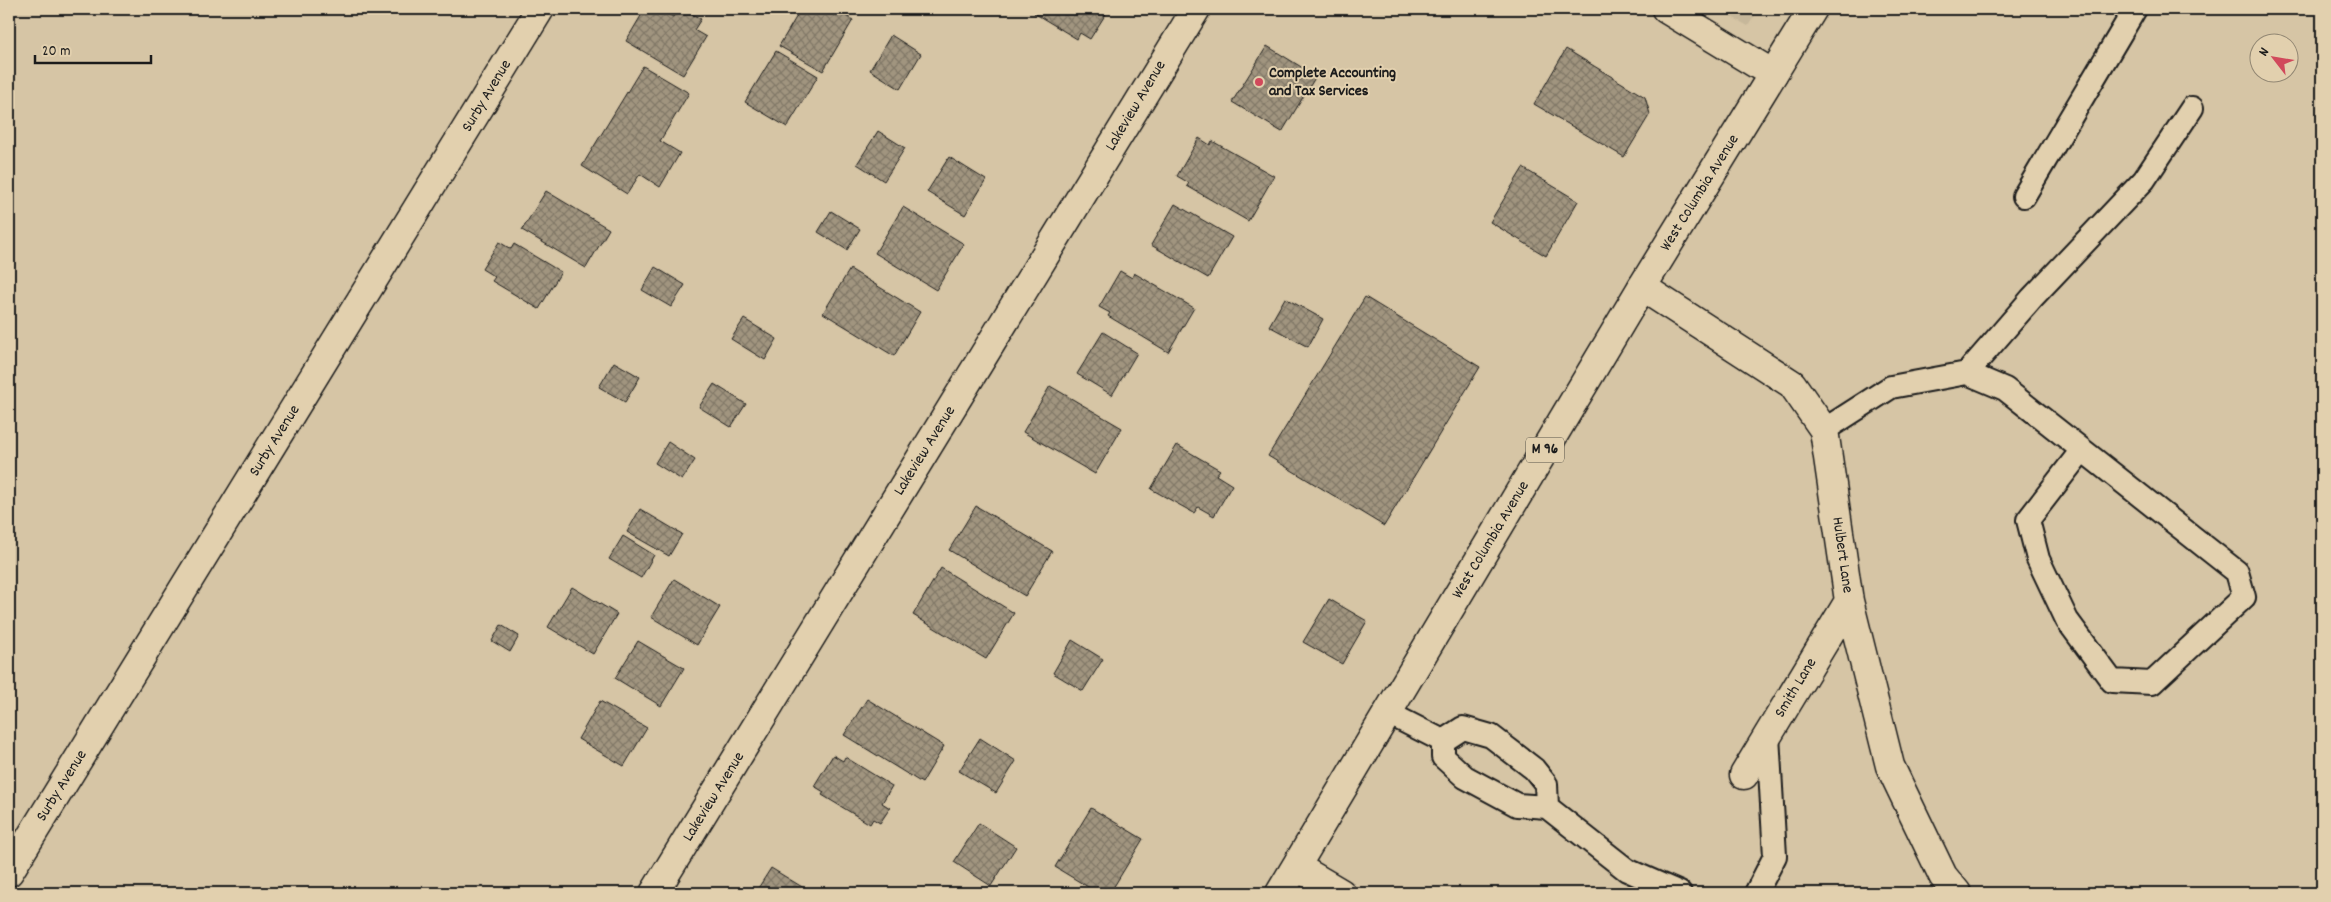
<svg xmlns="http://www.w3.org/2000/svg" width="2331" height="902" font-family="Dekko,sans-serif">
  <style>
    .built { fill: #c6b79a }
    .building { fill: url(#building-cross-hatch); stroke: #1c1c1c }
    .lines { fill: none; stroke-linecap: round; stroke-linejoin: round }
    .service-casing { stroke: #1c1c1c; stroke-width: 26 }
    .minor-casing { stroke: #1c1c1c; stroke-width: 31 }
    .primary-casing { stroke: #1c1c1c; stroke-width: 31 }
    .service { stroke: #e2d0ae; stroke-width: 22 }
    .minor { stroke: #e2d0ae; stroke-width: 28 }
    .primary { stroke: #e2d0ae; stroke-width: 28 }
    .poi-dot { fill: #d1495b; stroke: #e2d0ae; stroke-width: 2 }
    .labels { text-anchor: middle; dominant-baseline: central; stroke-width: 4; stroke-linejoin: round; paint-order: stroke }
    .shield { fill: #e2d0ae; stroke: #575248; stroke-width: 1 }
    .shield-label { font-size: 15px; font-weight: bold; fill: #1c1c1c }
    .poi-label { font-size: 16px; font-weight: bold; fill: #1c1c1c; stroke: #e2d0ae; text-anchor: start }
    .street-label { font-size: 16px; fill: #1c1c1c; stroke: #e2d0ae }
  </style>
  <defs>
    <pattern id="building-cross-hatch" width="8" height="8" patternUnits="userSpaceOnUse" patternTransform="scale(1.25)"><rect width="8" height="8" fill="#a1957f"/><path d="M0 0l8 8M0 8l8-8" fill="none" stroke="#827967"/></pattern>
  </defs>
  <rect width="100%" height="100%" fill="#d6c5a5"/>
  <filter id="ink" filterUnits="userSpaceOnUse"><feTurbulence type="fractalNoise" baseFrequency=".02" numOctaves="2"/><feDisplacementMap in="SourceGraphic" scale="10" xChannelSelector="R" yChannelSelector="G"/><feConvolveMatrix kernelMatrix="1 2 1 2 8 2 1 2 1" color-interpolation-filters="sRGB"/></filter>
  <g filter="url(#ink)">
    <path class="built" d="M1718 9H1759L1748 26Z"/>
    <path class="building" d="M645 9H659L673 17 678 9H683L701 19 694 30 706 37 683 75 626 41Z
      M801 9H834L853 20 823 71 779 46Z
      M1037 9H1109L1090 39 1080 33 1077 39 1034 13Z
      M891 35 921 54 900 89 870 70Z
      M1267 46 1316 76 1282 132 1232 102Z
      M1566 49 1645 97 1650 114 1624 157 1534 104Z
      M776 51 818 76 787 127 745 102Z
      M643 66 689 93 660 141 680 153 660 187 640 174 627 194 582 166Z
      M878 131 905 148 884 181 857 164Z
      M1199 138 1210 145 1212 141 1274 176 1248 221 1187 186 1189 183 1177 176Z
      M949 157 986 180 965 215 927 192Z
      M1523 168 1578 201 1546 256 1490 222Z
      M546 191 609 229 586 268 522 230Z
      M1175 204 1232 237 1208 278 1151 245Z
      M903 207 964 244 936 290 875 253Z
      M831 211 860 229 847 250 818 232Z
      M499 242 511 249 514 244 561 272 539 309 492 281 495 277 482 269Z
      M655 267 685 285 671 307 642 290Z
      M850 269 920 312 894 356 823 313Z
      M1120 271 1132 278 1134 273 1194 308 1168 352 1108 316 1110 313 1099 307Z
      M1365 297 1480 367 1384 526 1268 456Z
      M1285 298 1323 319 1308 347 1269 326Z
      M744 319 777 339 765 360 731 339Z
      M1103 332 1137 353 1112 395 1077 374Z
      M614 362 640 377 625 402 599 387Z
      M714 384 746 404 731 427 699 407Z
      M1050 386 1122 428 1095 474 1023 432Z
      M668 442 695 460 682 480 655 463Z
      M1177 445 1220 470 1216 475 1232 485 1214 516 1198 507 1194 513 1151 489Z
      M976 506 1052 551 1025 596 949 550Z
      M640 509 682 534 669 556 627 532Z
      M623 536 654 555 641 578 609 559Z
      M941 568 1014 613 986 659 913 615Z
      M674 579 720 607 697 645 651 617Z
      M572 587 617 614 593 654 548 627Z
      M1329 599 1367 621 1342 664 1303 642Z
      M501 625 519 636 510 652 492 641Z
      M1072 640 1103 659 1083 691 1053 673Z
      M638 641 684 668 661 706 615 678Z
      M867 699 944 746 922 783 844 735Z
      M600 701 647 728 624 766 578 739Z
      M980 738 1016 761 996 793 959 771Z
      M833 755 843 761 845 757 892 786 882 803 890 808 880 823 873 819 870 824 822 795 824 792 814 786Z
      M1091 808 1143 839 1110 893H1098L1055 867Z
      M979 823 1016 847 991 886 954 862Z
      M771 868 812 893H755Z"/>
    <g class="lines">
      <g class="service-casing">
        <path id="service" d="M2024 196 2135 9
          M1967 373 2032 298 2144 180 2192 108
          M1824 430 1891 387 1967 373 2005 389 2237 572 2244 597 2152 683 2112 681 2067 620 2038 559 2028 520 2082 450
          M1388 713 1443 741V757L1465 777 1517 805 1547 807 1627 870 1680 893
          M1443 741 1463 728 1491 736 1534 769 1546 784 1547 807
          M1756 893 1775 856 1768 736"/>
      </g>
      <g class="minor-casing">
        <path id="minor" d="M1666 9 1773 74
          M1642 287 1792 384 1824 430 1849 601 1890 766 1943 876 1957 893
          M1744 775 1849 601
          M1297 867 1341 893
          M9 872 540 9
          M654 893 1196 9"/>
      </g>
      <g class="primary-casing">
        <path id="primary" d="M1280 893 1642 287 1813 9"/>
      </g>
      <use href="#service" class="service"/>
      <use href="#minor" class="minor"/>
      <use href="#primary" class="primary"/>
    </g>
  </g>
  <circle class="poi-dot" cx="1259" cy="82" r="5"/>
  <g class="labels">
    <rect class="shield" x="1526" y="437.5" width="38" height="25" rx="4"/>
    <g class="shield-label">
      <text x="1545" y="450">M 96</text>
    </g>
    <g class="poi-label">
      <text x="1269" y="73">Complete Accounting<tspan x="1269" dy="18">and Tax Services</tspan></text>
    </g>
    <g class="street-label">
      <text transform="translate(487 96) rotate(-59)">Surby Avenue</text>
      <text transform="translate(1136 106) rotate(-59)">Lakeview Avenue</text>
      <text transform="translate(1700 193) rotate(-58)">West Columbia Avenue</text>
      <text transform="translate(275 441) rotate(-58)">Surby Avenue</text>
      <text transform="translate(925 451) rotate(-58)">Lakeview Avenue</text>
      <text transform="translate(1491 540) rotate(-59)">West Columbia Avenue</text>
      <text transform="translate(1842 555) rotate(82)">Hulbert Lane</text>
      <text transform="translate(1796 688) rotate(-59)">Smith Lane</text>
      <text transform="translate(62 786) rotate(-58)">Surby Avenue</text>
      <text transform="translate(714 797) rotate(-58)">Lakeview Avenue</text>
    </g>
  </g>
  <rect width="2331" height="902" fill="none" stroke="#e2d0ae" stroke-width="30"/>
  <rect x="15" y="15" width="2301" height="872" fill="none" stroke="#1c1c1c" stroke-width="2" filter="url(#ink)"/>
  <g transform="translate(2274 58) rotate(301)"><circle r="24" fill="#e2d0ae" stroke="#938874"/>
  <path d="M0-4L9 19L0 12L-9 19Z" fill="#d1495b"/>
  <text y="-8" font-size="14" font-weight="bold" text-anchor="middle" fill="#1c1c1c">N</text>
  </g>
  <path d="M35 55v8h116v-8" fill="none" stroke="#1c1c1c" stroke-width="2.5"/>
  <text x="42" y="55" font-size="15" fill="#1c1c1c" stroke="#e2d0ae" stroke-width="4" paint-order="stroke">20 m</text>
</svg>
